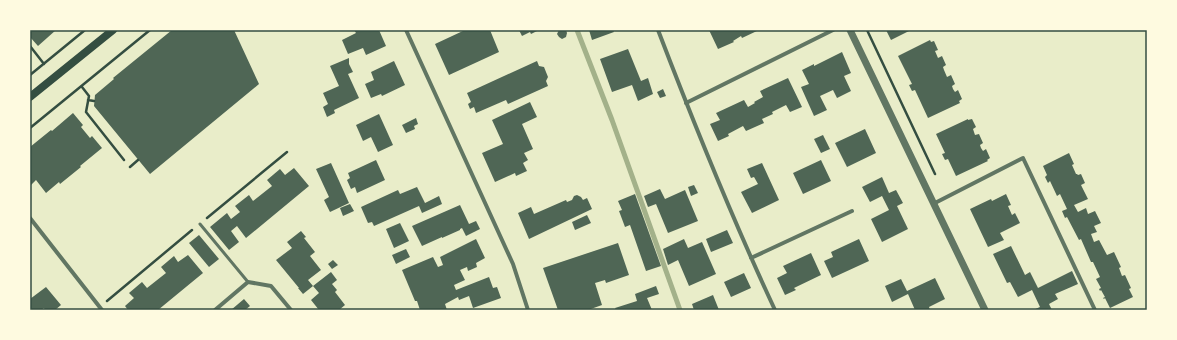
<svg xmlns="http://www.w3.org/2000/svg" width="1177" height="340" font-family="'Playfair Display',serif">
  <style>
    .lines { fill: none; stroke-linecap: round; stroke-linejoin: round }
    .stream { stroke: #a3b18a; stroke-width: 5 }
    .building { fill: #4f6655 }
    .path { stroke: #344e41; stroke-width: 2.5 }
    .service { stroke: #617663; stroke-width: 3 }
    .minor { stroke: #617663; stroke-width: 4 }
    .tertiary { stroke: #617663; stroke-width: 7 }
    .secondary { stroke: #344e41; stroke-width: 8 }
    .neatline { fill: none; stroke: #344e41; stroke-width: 1.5 }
  </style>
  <rect width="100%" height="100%" fill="#e9edc9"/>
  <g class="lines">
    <path class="stream" d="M577 30 612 120 680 310"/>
  </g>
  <path class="building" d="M30 30H56L38 46 30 37Z
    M172 30H234L259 84 150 174 94 106 95 95 114 79 113 78Z
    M354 30H379L386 46 366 55 363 48 348 54 342 40 356 33Z
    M465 30H490L499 52 449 75 435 44Z
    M519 30H539L531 34 530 32 522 36Z
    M559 30H566L567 33 566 37 562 39 559 37 557 34Z
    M589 30H613L614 32 592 40Z
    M709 30H759L742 38 741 36 733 41 734 42 718 49Z
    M886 30H911L891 40Z
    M930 40 931 42 934 41 938 50 935 51 938 58 942 56 946 65 943 67 944 70 947 77 951 75 955 84 952 86 953 89 955 92 958 90 962 99 959 101 960 103 928 118 915 90 912 91 909 85 912 84 898 56Z
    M628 49 641 81 648 78 653 94 638 101 632 85 612 92 600 59Z
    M842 52 851 73 844 76 851 91 837 98 833 90 820 96 827 110 814 116 801 87 809 84 802 70 814 64V66Z
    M349 58V64L353 72 348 74 359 98 334 110 335 113 327 117 323 107 328 104 323 93 339 86 330 66Z
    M394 61 405 85 382 96 381 94 371 98 365 84 374 80 371 72Z
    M537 61 539 66 544 67 548 77 546 81 548 86 508 104 506 100 476 113 474 107 470 109 468 104 471 102 467 93Z
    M788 78 802 107 790 112 786 105 772 112 773 114 762 119 764 123 746 131 743 126 728 134 729 136 718 141 710 124 720 120 716 113 744 100 748 107 755 103 754 102 763 97 760 91Z
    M663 89 666 96 660 98 657 92Z
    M530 102 537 117 522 124 533 149 524 153 528 160 523 163 527 171 516 176 515 173 495 182 482 153 503 144 492 120Z
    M73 113 83 125 81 127 90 138 92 136 102 148 80 166 81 167 60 184 59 182 46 193 36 180 31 185 30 183V149L31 148 30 147 51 130 52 131Z
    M379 114 393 145 378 152 371 137 363 141 356 125Z
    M416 118 418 124 414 126 415 129 406 133 402 125Z
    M968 119V120L972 119 976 127 973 129 975 135 979 134 983 143 980 145 981 148 983 151 986 149 990 158 987 160 988 161 956 176 948 159 945 160 942 154 945 153 936 134Z
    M865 129 876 153 847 167 835 143Z
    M823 135 830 149 821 153 814 139Z
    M1069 153 1074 164 1072 165 1076 174H1077L1078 175 1081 174 1085 183 1081 185 1088 199 1074 205 1078 212 1086 208 1088 214 1095 211 1101 223 1094 226 1097 232 1091 234 1094 242 1099 240 1107 255 1114 252 1121 267 1119 268 1122 276 1125 275 1131 288 1129 289 1133 297 1110 308 1105 298 1104 299 1103 298 1105 297 1101 290 1100 291 1099 289 1101 288 1096 279 1100 277 1093 262H1091L1081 239 1079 240 1067 217 1065 218 1062 211 1067 209 1060 194 1057 196 1050 181 1048 183 1045 177 1047 175 1043 166Z
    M376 160 385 180 357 193 355 187 351 189 347 180 350 178 348 173Z
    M821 160 831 181 803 194 793 173Z
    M331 163 349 203 330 212 324 200 329 197 316 169Z
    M762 163 779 200 752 213 741 192 758 184 754 177 751 178 747 169Z
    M294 168 309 186 246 238 237 226 231 231 239 242 229 250 210 227 227 213 231 219 240 212 235 206 249 195 253 201 272 186 267 180 280 169 285 175Z
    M882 177 889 193 896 190 903 203 897 206 908 229 882 242 871 219 889 210 882 196 870 202 862 187Z
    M694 185 698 193 691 196 688 187Z
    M417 187 425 203 439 196 442 204 422 213 419 206 374 226 372 222 368 223 361 207 398 190 400 194Z
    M660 189 665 199 685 190 698 221 668 233 656 204 648 207 644 196Z
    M635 194 661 266 646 271 630 225 625 227 619 211 622 210 618 201Z
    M1006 194 1011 205 1008 206 1012 215 1015 213 1020 223 1000 233 1004 240 988 247 970 209 991 199 992 201Z
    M577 195 581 197 583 200 587 198 592 209 529 239 518 213 531 207 534 214 566 200 567 202 572 200 574 196Z
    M350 204 354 211 343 216 340 208Z
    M460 205 469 224 476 221 480 229 466 236 462 228 460 229V230L442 238V237L422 246 412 226Z
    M587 215 591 223 575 230 572 222Z
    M400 223 409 241 394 248 386 229Z
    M727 230 733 243 711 252 706 239Z
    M301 231 306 237 304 238 315 252 310 256 321 270 308 280 313 286 303 294 298 288H299L276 260 292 248 287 242Z
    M199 235 219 259 209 267 189 243Z
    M476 239 485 258 476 263 477 267 468 271 467 267 460 270 465 280 454 285 456 290 489 277 493 288 497 287 501 298 473 308 469 296 459 300 458 297 445 304 447 310H420L417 301H415L402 270 433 257 438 267 443 265 440 257Z
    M684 239 688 248 702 242 716 274 689 286 678 260 668 265 663 249Z
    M859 239 869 261 832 278 824 261 833 257 831 252Z
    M618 243 629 275 606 283 605 280 595 283 602 305 588 310H558L543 268Z
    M1011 246 1025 275 1030 272 1038 288 1072 271 1078 284 1055 294 1058 299 1049 304 1052 310H1033L1040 307 1032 290 1018 297 1010 282 1007 283 993 254Z
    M406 249 410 257 396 264 392 255Z
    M811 253 821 275 794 288 796 290 785 295 777 278 787 273 783 266Z
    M188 255 203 273 158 310H128L125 306 134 298 129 293 142 282 147 288 166 273 161 267 174 256 178 262Z
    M333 260 338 265 332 269 328 264Z
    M331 272 337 280 332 284 337 290 335 292 345 305 339 310H319L311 300 319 293 313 286Z
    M744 273 751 288 731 297 724 282Z
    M935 278 945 299 929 307 930 310H915L908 294 892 302 885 286 901 279 907 291Z
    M656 286 659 294 647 298 652 310H616L615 308 637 301 635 294Z
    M46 287 61 305 55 310H45L44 308 41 310H30V299Z
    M713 295 719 310H694L692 304Z
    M244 299 250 306 245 310H231Z"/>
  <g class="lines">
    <path class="path" d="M867 30 935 174
      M30 46 44 64
      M30 75 85 30
      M82 87 89 96 86 112 124 160
      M88 100 94 101
      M30 128 150 30
      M130 167 138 160
      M207 218 287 152
      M107 301 192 230"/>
    <path class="service" d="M200 224 248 282"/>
    <path class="minor" d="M406 30 513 264 528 310
      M658 30C694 124 732 218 775 310
      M686 103 833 30
      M933 204 1023 158 1095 310
      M30 218 102 310
      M751 258 852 211
      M215 310 248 282 271 286 291 310"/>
    <path class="tertiary" d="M850 30 985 310"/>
    <path class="secondary" d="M30 97 113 30"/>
  </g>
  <rect width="1177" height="340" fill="none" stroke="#fefae0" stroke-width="62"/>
  <rect x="31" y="31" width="1115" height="278" class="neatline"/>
</svg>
